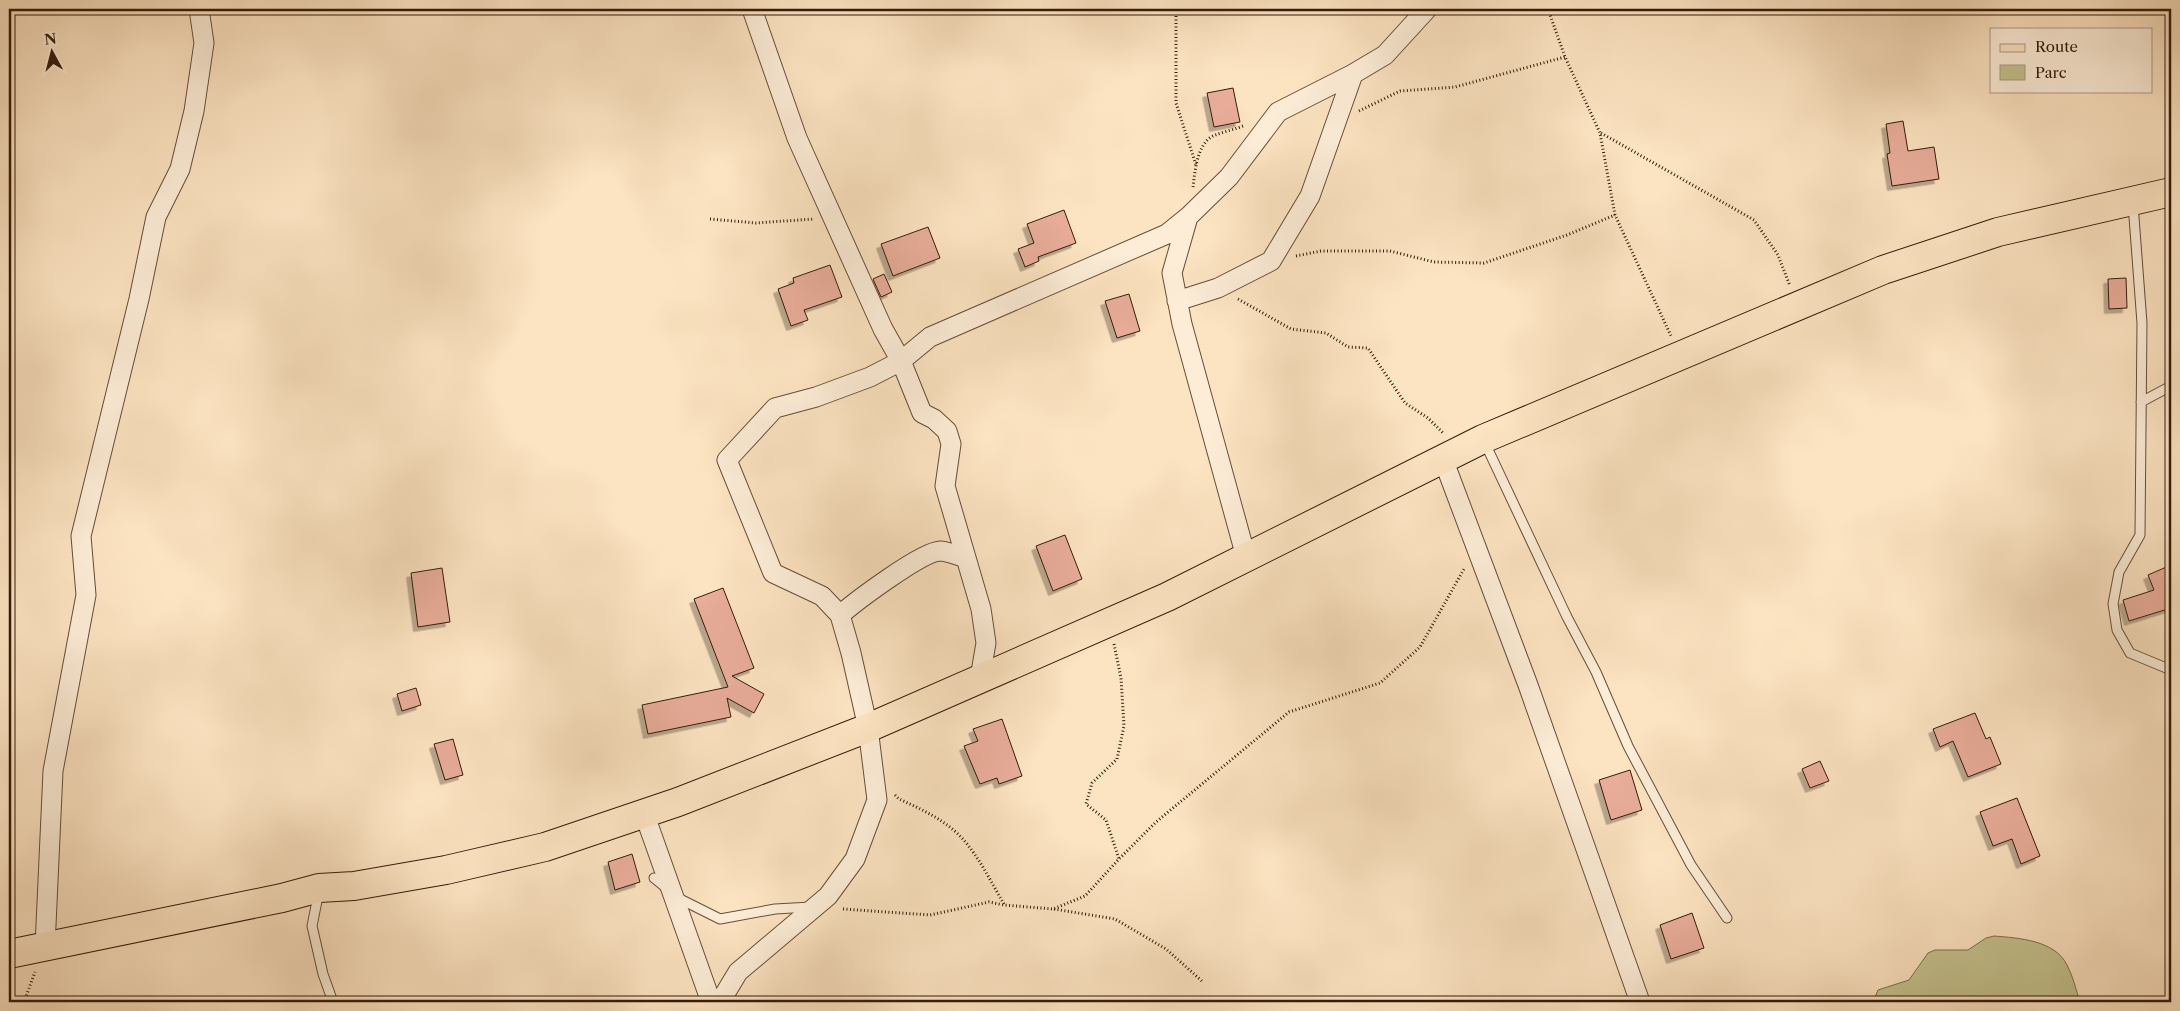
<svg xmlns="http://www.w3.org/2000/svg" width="2180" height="1011" font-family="'Libre Caslon Text',serif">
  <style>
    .green { fill: #c4c28f; stroke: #7c6e4d }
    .building { fill: #e9ad9a; stroke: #341b0b; filter: url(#shadow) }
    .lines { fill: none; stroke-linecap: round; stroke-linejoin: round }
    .lane-casing { stroke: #664d38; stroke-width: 11 }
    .street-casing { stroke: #664d38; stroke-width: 21 }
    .primary-casing { stroke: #341b0b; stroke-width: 30 }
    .path { stroke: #341b0b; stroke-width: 3; stroke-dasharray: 1 2.5; stroke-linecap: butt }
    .lane { stroke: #fdedd7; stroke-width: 9 }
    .street { stroke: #fdedd7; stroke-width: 19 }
    .primary { stroke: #fce3c1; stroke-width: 28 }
  </style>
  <defs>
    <filter id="shadow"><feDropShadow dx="-4.5" dy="4.5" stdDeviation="0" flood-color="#0004"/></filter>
  </defs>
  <rect width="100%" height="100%" fill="#fce3c1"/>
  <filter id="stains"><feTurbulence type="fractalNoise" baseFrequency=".004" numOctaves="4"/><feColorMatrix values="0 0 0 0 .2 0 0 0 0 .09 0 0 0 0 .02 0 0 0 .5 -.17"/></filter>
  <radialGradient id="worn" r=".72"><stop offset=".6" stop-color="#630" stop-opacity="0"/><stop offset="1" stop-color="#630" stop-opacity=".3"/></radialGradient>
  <path class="green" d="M1994 936C2018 938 2055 940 2067 965 2073 976 2076 990 2080 1002H1873L1878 990 1909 980 1928 953 1935 950H1968L1986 938Z"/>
  <path class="building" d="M1233 88 1240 122 1214 127 1207 93Z
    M1903 121 1908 151 1934 147 1939 179 1892 186 1887 154 1890 153 1886 124Z
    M1064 210 1076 243 1038 257 1039 261 1025 267 1018 249 1034 243 1027 224Z
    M928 227 940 258 893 276 881 244Z
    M830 265 842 297 804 310 808 320 791 326 778 289 794 283 793 278Z
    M884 274 892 292 881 297 873 279Z
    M2126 278 2127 308 2109 309 2108 279Z
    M1129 294 1140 331 1117 338 1105 301Z
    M1065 535 1082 579 1053 591 1036 546Z
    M2171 565V608L2129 621 2123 600 2154 590 2148 575Z
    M442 568 450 622 418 627 411 573Z
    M723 588 754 668 732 676 764 694 754 713 727 698 731 717 648 734 642 705 728 687 694 599Z
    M416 688 421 705 402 711 397 694Z
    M1975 713 1986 739 1990 737 2001 764 1968 777 1953 741 1940 747 1933 729Z
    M1002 719 1022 776 999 784 997 778 980 784 964 746 978 741 973 729Z
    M453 739 463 775 445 780 434 744Z
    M1820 761 1829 781 1810 788 1802 769Z
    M1630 770 1642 810 1611 820 1599 780Z
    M2017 798 2040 856 2021 864 2012 839 1993 846 1980 812Z
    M632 854 640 882 615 890 608 862Z
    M1692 913 1704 948 1671 959 1660 925Z"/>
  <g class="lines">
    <g class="lane-casing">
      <path id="lane" d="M2133 204 2142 323 2140 535 2119 572 2113 604 2117 630 2130 653 2171 670
        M2141 402 2171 386
        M1484 441 1567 617 1596 672 1628 746 1691 865 1727 918
        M654 878 680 899 720 919 775 909 811 907
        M319 891 312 926 323 974 333 1002"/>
    </g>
    <g class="street-casing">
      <path id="street" d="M752 9 797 138 883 329 901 361 922 413 934 419 947 431 951 444 945 486 981 609 986 643 980 678
        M1177 301 1218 288 1271 261 1310 196 1353 74 1385 55 1427 9
        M1443 459 1528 685 1640 1002
        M1246 557 1182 324 1172 273 1188 217 1229 177 1278 112 1353 74
        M840 615C855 602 921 552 940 551 948 551 958 556 966 558
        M644 813 711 1002
        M45 947 53 771 86 595 81 536 139 299 156 217 180 169 194 111 204 43 199 9
        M720 1002 738 972 828 896 855 859 877 800 868 728 851 653 840 615 822 596 773 573 727 460 775 408 816 397 870 377 901 361 930 337 1167 234 1188 217"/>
    </g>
    <g class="primary-casing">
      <path id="primary" d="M9 954 282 898 319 888 354 886 446 870 545 847 678 802 868 728 1167 597 1483 439 1883 270 1998 232 2171 192"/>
    </g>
    <path class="path" d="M1176 9V103L1196 165
      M1548 9 1565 57 1600 133 1615 215 1671 336
      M1359 111 1400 91 1455 87 1565 57
      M1601 133 1754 220 1778 255 1790 286
      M1193 187C1195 171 1197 144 1213 136 1222 132 1233 130 1243 126
      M710 219 756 223 814 219
      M1296 256 1321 251H1390L1434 262 1484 263 1567 235 1615 215
      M1238 299 1291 329 1326 333 1348 347 1368 348 1405 403 1428 418 1444 434
      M1114 644 1121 678 1124 726 1117 759 1092 783 1086 804 1106 820 1119 859
      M895 795 899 799C921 809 945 820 962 838 979 857 991 882 1004 904
      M843 909 930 915 989 902 1004 905 1053 909 1085 896 1119 859 1156 822 1289 712 1380 683 1420 647 1464 569
      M1054 909 1115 919 1166 949 1203 982
      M24 1002 35 972"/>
    <use href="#lane" class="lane"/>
    <use href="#street" class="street"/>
    <use href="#primary" class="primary"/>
  </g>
  <rect width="2180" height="1011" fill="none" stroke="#fce3c1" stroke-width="30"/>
  <rect x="10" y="10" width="2160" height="991" fill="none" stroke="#341b0b" stroke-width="2.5"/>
  <rect x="15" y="15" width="2150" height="981" fill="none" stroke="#341b0b"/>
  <rect x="1990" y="28" width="162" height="65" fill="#fdedd7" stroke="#ad9985"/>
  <rect x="2000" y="44" width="25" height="8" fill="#fce3c1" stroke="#ad9985"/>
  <text x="2035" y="52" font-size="15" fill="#341b0b">Route</text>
  <rect x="2000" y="65" width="25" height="15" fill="#c4c28f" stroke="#ad9985"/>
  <text x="2035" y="78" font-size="15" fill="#341b0b">Parc</text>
  <g transform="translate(52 52) rotate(353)" stroke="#fdedd7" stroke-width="4" paint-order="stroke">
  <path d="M0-4L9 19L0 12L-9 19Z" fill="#341b0b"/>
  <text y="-8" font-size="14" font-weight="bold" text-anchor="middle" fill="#341b0b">N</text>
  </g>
  <rect width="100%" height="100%" filter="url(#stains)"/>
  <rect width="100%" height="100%" fill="url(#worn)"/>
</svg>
